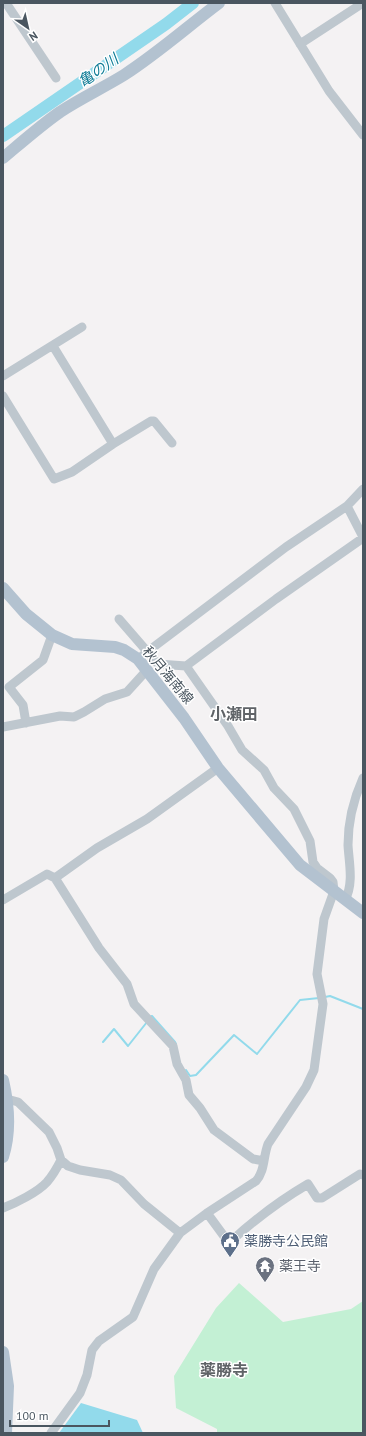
<svg xmlns="http://www.w3.org/2000/svg" width="366" height="1436" font-family="'PT Sans','Noto Sans JP',sans-serif">
  <style>
    .green { fill: #c3f0d4 }
    .water { fill: #92daeb }
    .lines { fill: none; stroke-linecap: round; stroke-linejoin: round }
    .stream { stroke: #92daeb; stroke-width: 2 }
    .river { stroke: #92daeb; stroke-width: 12 }
    .minor { stroke: #bec7ce; stroke-width: 9 }
    .major { stroke: #b3c2d0; stroke-width: 12 }
    .labels { text-anchor: middle; dominant-baseline: central; stroke-width: 3; stroke-linejoin: round; paint-order: stroke }
    .street-label { font-size: 14px; fill: #4a5660; stroke: #fff }
    .service-label { font-size: 14px; fill: #4e5e75; stroke: #fff; text-anchor: start }
    .worship-label { font-size: 14px; fill: #5b616d; stroke: #fff; text-anchor: start }
    .water-label { font-size: 15px; font-style: italic; fill: #0f7c96; stroke: #fff }
    .quarter-label { font-size: 16px; font-weight: bold; fill: #5f6367; stroke: #fff }
  </style>
  <rect width="100%" height="100%" fill="#f4f2f3"/>
  <path class="green" d="M239 1283 283 1322 351 1309 363 1301V1433H217V1429L176 1408 174 1376 216 1308Z"/>
  <path class="water" d="M81 1403 137 1420 143 1433H59Z"/>
  <g class="lines">
    <path class="stream" d="M325 997 330 996 363 1009
      M150 1017 152 1016 175 1042 176 1044
      M103 1042 114 1029 128 1046 147 1022
      M186 1070 190 1076 196 1075 234 1035 257 1054 300 1000 319 998"/>
    <path class="river" d="M3 136 166 24 193 3"/>
    <path class="minor" d="M6 3 56 78
      M275 3 329 91 363 135
      M300 44 363 3
      M53 346 113 444
      M3 376 82 327
      M3 396 54 479 72 472 113 444 151 421H154L172 443
      M347 506 363 537
      M119 619 158 664 186 666 276 599 363 538
      M143 655 286 547 347 506 363 489
      M26 723 23 705 9 687 43 660 52 635
      M3 727 60 716 74 717 84 712 105 699 127 692 147 670
      M55 878 97 848 147 819 218 768
      M3 900 47 874 55 878 99 948 127 984 134 1004 173 1046 177 1064 186 1080 189 1095 200 1108 214 1130 253 1159 264 1161
      M345 900C354 883 349 863 348 845 348 823 354 798 363 778
      M61 1160 68 1166 80 1170 110 1175 121 1180 144 1204 180 1233
      M3 1208C16 1203 38 1192 47 1182 53 1175 57 1168 61 1160L57 1148 49 1132 18 1102 7 1099
      M207 1213 229 1243C254 1220 279 1201 308 1184L317 1198H322L360 1174 363 1175
      M51 1433 80 1393 87 1375 92 1350 99 1341 133 1317 154 1269 180 1233 207 1213 256 1181C265 1171 263 1157 268 1144L306 1087 314 1070 323 1004 317 974 324 919 334 891 333 882 330 878 317 868 313 862 310 841 294 809 274 788 264 770 242 750 228 726 186 666"/>
    <path class="major" d="M3 158C22 142 40 126 60 112 81 98 103 88 124 75 158 53 187 27 219 3
      M3 588 26 614 52 635 72 644 115 647 124 650 138 659 184 718 218 768 300 865 363 913
      M3 1080C9 1106 11 1132 3 1157
      M3 1352 8 1386 6 1433"/>
  </g>
  <defs>
    <g id="civic-pin" transform="scale(1)"><path d="M0 17L-7.5 6A9.5 9.5 0 1 1 7.5 6Z" fill="#5c6f8a" stroke="#fff"/><path d="M-.6-6.5H3V-4.5H.6V-3L4-1V1h2V6H-6V1h2V-1L-.6-3ZM-1.2 2.5V6h2.4V2.5Z" fill="#fff"/></g>
    <g id="temple-pin" transform="scale(1)"><path d="M0 17L-7.5 6A9.5 9.5 0 1 1 7.5 6Z" fill="#6b7280" stroke="#fff"/><path d="M0-6L5-2H3V0L6.5 2.5H4V6H1.5V3h-3V6H-4V2.5H-6.5L-3 0V-2H-5Z" fill="#fff"/></g>
  </defs>
  <g fill-rule="evenodd">
    <use href="#civic-pin" x="230" y="1241"/>
    <use href="#temple-pin" x="265" y="1266"/>
  </g>
  <g class="labels">
    <g class="street-label">
      <text transform="translate(168 675) rotate(50)">秋月海南線</text>
    </g>
    <g class="service-label">
      <text x="244" y="1241">薬勝寺公民館</text>
    </g>
    <g class="worship-label">
      <text x="279" y="1266">薬王寺</text>
    </g>
    <g class="water-label">
      <text transform="translate(98 70) rotate(-35)">亀の川</text>
    </g>
    <g class="quarter-label">
      <text x="234" y="714">小瀬田</text>
      <text x="224" y="1370">薬勝寺</text>
    </g>
  </g>
  <rect width="366" height="1436" fill="none" stroke="#4a5660" stroke-width="8"/>
  <g transform="translate(28 28) rotate(146)" stroke="#ffffff" stroke-width="3" paint-order="stroke">
  <path d="M0-3L7 15L0 10L-7 15Z" fill="#4a5660"/>
  <text y="-6" font-size="11" font-weight="bold" text-anchor="middle" fill="#4a5660">N</text>
  </g>
  <path d="M10 1420v6h99v-6" fill="none" stroke="#4a5660" stroke-width="2"/>
  <text x="16" y="1420" font-size="12" fill="#4a5660" stroke="#ffffff" stroke-width="3" paint-order="stroke">100 m</text>
</svg>
